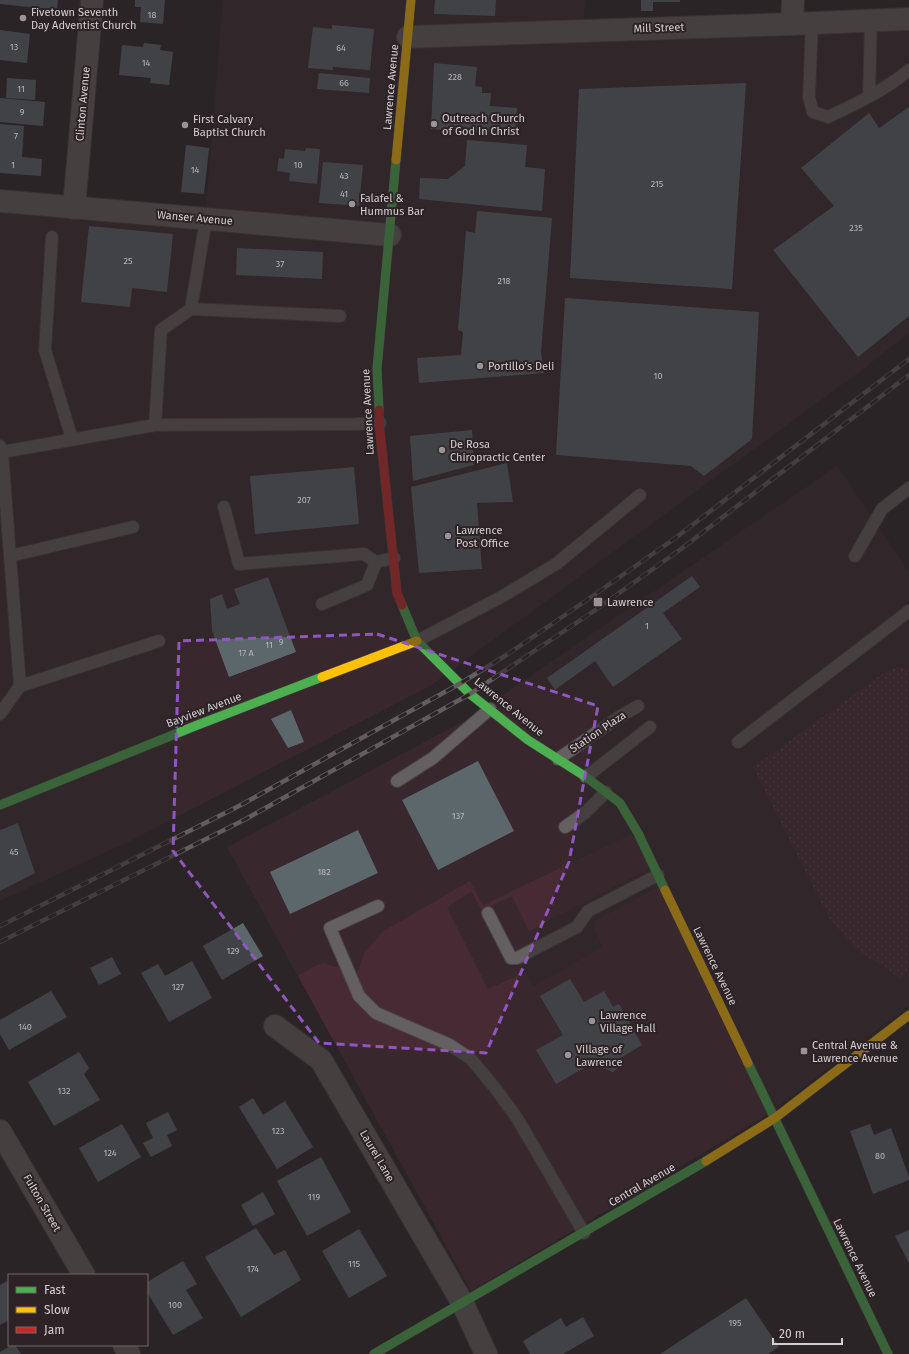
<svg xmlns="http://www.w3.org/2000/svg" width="909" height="1354" font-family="'Fira Sans',sans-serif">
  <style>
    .built { fill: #38282d }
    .green { fill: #482a34 }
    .park { fill: url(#park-dots) }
    .building { fill: #5c676c }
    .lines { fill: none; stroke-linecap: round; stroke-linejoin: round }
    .lane-casing { stroke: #464142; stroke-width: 14 }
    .street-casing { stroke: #464142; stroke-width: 24 }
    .fast-casing { stroke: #464142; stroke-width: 10 }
    .slow-casing { stroke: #464142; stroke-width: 10 }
    .jam-casing { stroke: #464142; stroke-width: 10 }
    .lane { stroke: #646061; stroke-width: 12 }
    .street { stroke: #646061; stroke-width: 22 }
    .fast { stroke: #4caf50; stroke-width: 9 }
    .slow { stroke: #ffc107; stroke-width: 9 }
    .jam { stroke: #c62828; stroke-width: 9 }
    .rail-casing { stroke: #625e5f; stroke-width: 4.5 }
    .rail { stroke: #2d2326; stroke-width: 3; stroke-dasharray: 9; stroke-linecap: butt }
    .marked { fill: none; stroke: #9255c4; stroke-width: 3; stroke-dasharray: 8 5; stroke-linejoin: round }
    .poi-dot { fill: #9a9496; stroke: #2d2326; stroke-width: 1.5 }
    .labels { text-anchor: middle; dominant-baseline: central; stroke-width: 4; stroke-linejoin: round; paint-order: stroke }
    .number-label { font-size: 9px; fill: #b8b5b8 }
    .poi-label { font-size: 11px; fill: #d6cfd1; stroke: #2d2326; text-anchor: start }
    .street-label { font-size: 11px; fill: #d6cfd1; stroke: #2d2326 }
  </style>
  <defs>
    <pattern id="park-dots" width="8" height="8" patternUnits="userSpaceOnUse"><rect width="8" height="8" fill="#482a34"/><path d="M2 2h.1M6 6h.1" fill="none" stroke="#624850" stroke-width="1.8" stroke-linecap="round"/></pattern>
  </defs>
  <rect width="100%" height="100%" fill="#2b2527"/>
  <path class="built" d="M223 0H586L582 28 909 18V333L862 370 430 686 130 841 0 901V199L205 221Z
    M837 466 909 572V1006L763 1118 471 1291 227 847 466 720Z"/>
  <path class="green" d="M634 833 651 868 529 931 512 896 482 910 471 892 447 907 488 989 525 972 534 986 602 947 592 922 660 886 768 1114 471 1291 298 976 313 967 323 963 357 973 364 954 382 932 470 881 483 905Z"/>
  <path class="park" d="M902 666 909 671V971L900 978 855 949 829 918 753 767 888 670Z"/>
  <path class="building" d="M0 0H58L57 10 0 4Z
    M135 0H165L163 24 140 22 141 7H135Z
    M435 0H496L495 16 434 14Z
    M641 0H680V2H653V11H641Z
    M332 25 374 29 370 70 333 67V70L308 68 313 27 332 29Z
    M0 30 30 34 27 63 0 60Z
    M144 43 161 45 160 50 173 52 169 85 150 83 151 78 119 75 122 45 143 47Z
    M434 63 477 67 475 86 482 87V93H491L490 106 517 108 516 135 431 129Z
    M319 73 370 78 369 93 317 89Z
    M7 78 36 80 35 100 6 98Z
    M746 83 732 289 570 278 579 89Z
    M0 98 45 102 43 126 0 122Z
    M909 107V316L858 357 773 250 834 206 801 168 869 113 879 128Z
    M0 124 24 126 22 157 42 159 41 176 0 173Z
    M467 140 527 145 525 167 545 169 542 211 419 199 420 178 448 179 465 166Z
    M186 145 209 148 204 194 181 192Z
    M306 148 320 149 317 184 289 181 290 173 277 171 279 158 284 159 285 149 305 151Z
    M323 162 363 165 359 206 319 203Z
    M477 211 552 218 541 352 544 373 419 383 417 358 461 355 463 332 458 330 466 231 475 233Z
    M89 226 173 234 167 292 132 288 130 307 81 302Z
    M237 248 323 252 322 279 236 275Z
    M565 298 759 312 752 439 704 476 691 466 556 455Z
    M472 430 474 465 413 481 410 436Z
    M507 463 513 502 477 503 482 569 419 573 411 487Z
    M354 467 359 524 255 534 250 476Z
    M692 576 700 587 663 613 682 639 613 687 595 661 555 690 547 678Z
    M268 577 296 652 229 677 212 631 210 599 222 594 227 609 240 604 234 589Z
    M291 710 304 742 288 748 271 719Z
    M478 761 514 831 438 870 402 800Z
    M18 823 35 873 0 891V830Z
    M358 830 378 873 290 914 270 872Z
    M243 923 263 956 222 980 203 946Z
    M112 957 121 974 99 985 90 968Z
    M192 961 212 998 169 1022 141 973 158 964 165 976Z
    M570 979 584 1002 604 991 613 1007 619 1004 642 1045 619 1059 618 1067 615 1071 612 1072 605 1068 603 1069 598 1060 556 1084 536 1050 563 1035 540 996Z
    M51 991 67 1017 9 1050 0 1034V1020Z
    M79 1052 89 1068 84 1074 100 1100 54 1126 28 1082Z
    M253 1098 263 1115 285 1101 313 1147 277 1169 239 1107Z
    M168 1112 177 1130 167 1135 172 1146 151 1157 143 1143 153 1138 146 1123Z
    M122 1124 141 1157 98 1182 79 1148Z
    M870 1124 874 1135 891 1128 909 1177V1180L873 1194 850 1131Z
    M321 1157 351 1212 307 1236 277 1181Z
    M263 1192 275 1214 253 1226 241 1205Z
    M256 1228 274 1255 285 1250 301 1280 241 1317 205 1257Z
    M359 1229 387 1276 349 1298 322 1251Z
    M909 1230V1263L895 1236Z
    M183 1261 197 1284 186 1290 203 1318 173 1335 147 1292V1282Z
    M7 1281 9 1285V1320L0 1325V1285Z
    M746 1298 779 1347 768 1354H660Z
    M583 1317 594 1336 563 1354H530L523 1341 561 1318 566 1327Z
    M12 1345H15L21 1354H0V1352Z"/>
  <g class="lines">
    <g class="lane-casing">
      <path id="lane" d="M812 23 809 97 813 112 828 117C856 104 885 90 909 70
        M869 96 871 21
        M52 237 45 350 72 439
        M191 309 206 219
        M155 425 161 330 191 309 340 316
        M0 446 2 452 20 686 0 714
        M2 452 155 425 356 424 380 423
        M224 507 239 564 364 554 376 562 394 558
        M10 556 133 527
        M855 556 882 509 909 488
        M322 604 367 585 376 562
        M417 641 503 596 556 564 640 495
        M20 686 159 641
        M738 742 909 611
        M558 759 619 717 638 706
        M586 777 650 727
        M397 781 433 758 490 709
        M565 827 586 812 606 792
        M378 906 330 928 359 996 376 1013 450 1045 471 1059 495 1088 517 1118 584 1233
        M488 913 511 958H517L577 927 588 911 658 875"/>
    </g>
    <g class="street-casing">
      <path id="street" d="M792 24 793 0
        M408 37 792 24 909 19
        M0 201 390 235
        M74 208 92 0
        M275 1026 321 1060 462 1302 486 1354
        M0 1131 84 1275
        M124 1345 129 1354"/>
    </g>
    <g class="fast-casing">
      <path id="fast" d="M379 410 377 369 396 160
        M402 605 417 641 470 694 528 740 586 777 620 803 638 833 665 890
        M0 805 195 726 322 677
        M748 1063 888 1354
        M374 1354 706 1161"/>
    </g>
    <g class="slow-casing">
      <path id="slow" d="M396 160 411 0
        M322 677 417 641
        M665 890 748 1063
        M706 1161 775 1118 909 1015"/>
    </g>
    <g class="jam-casing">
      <path id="jam" d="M379 410 380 432 397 593 402 605"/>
    </g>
    <use href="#lane" class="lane"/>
    <use href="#street" class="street"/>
    <use href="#fast" class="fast"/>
    <use href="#slow" class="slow"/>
    <use href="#jam" class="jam"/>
    <g class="rail-casing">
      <path id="rail" d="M0 926 239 806 461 683 508 654 584 602 674 539 909 359
        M0 942 244 820 470 694 591 613 681 549 909 375"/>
    </g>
    <use href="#rail" class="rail"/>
  </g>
  <path d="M0 0H909V1354H0ZM377 634 598 706 569 862 486 1053 319 1043 173 851 179 641Z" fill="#2b2527" fill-opacity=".55" fill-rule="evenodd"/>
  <path class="marked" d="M377 634 598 706 569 862 486 1053 319 1043 173 851 179 641Z"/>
  <g class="poi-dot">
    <circle cx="23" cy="18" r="4"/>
    <circle cx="434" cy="124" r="4"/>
    <circle cx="185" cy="125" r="4"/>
    <circle cx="352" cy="204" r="4"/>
    <circle cx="480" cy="366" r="4"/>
    <circle cx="442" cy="450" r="4"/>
    <circle cx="448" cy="536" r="4"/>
    <rect x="593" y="597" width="10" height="10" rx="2"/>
    <circle cx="592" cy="1021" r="4"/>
    <rect x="800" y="1047" width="8" height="8" rx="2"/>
    <circle cx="568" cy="1055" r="4"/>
  </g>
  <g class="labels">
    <g class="number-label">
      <text x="152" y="15">18</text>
      <text x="14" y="47">13</text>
      <text x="341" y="48">64</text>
      <text x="146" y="63">14</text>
      <text x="455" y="77">228</text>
      <text x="344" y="83">66</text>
      <text x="21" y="89">11</text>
      <text x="22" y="112">9</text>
      <text x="16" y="136">7</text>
      <text x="13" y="165">1</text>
      <text x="298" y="165">10</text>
      <text x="195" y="170">14</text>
      <text x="344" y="176">43</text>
      <text x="657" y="184">215</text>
      <text x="344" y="194">41</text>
      <text x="856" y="228">235</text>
      <text x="128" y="261">25</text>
      <text x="280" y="264">37</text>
      <text x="504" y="281">218</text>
      <text x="658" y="376">10</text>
      <text x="304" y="500">207</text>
      <text x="647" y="626">1</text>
      <text x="281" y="642">9</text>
      <text x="269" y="645">11</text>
      <text x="246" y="653">17 A</text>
      <text x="458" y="816">137</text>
      <text x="14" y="852">45</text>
      <text x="324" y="872">182</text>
      <text x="233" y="951">129</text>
      <text x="178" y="987">127</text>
      <text x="25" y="1027">140</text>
      <text x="64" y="1091">132</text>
      <text x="278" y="1131">123</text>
      <text x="110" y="1153">124</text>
      <text x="880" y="1156">80</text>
      <text x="314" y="1197">119</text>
      <text x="354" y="1264">115</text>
      <text x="253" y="1269">174</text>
      <text x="175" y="1305">100</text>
      <text x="735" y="1323">195</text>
    </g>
    <g class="poi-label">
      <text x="31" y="12">Fivetown Seventh<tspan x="31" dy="13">Day Adventist Church</tspan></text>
      <text x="442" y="118">Outreach Church<tspan x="442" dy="13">of God In Christ</tspan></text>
      <text x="193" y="119">First Calvary<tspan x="193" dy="13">Baptist Church</tspan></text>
      <text x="360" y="198">Falafel &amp;<tspan x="360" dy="13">Hummus Bar</tspan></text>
      <text x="488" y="366">Portillo’s Deli</text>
      <text x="450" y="444">De Rosa<tspan x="450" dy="13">Chiropractic Center</tspan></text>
      <text x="456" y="530">Lawrence<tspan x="456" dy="13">Post Office</tspan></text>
      <text x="607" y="602">Lawrence</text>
      <text x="600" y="1015">Lawrence<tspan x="600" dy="13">Village Hall</tspan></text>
      <text x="812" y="1045">Central Avenue &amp;<tspan x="812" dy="13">Lawrence Avenue</tspan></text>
      <text x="576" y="1049">Village of<tspan x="576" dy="13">Lawrence</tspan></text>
    </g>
    <g class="street-label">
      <text transform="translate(659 28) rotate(-2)">Mill Street</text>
      <text transform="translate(391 87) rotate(-85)">Lawrence Avenue</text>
      <text transform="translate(83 104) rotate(-85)">Clinton Avenue</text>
      <text transform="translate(195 218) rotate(5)">Wanser Avenue</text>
      <text transform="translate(368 412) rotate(-93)">Lawrence Avenue</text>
      <text transform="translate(509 707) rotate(39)">Lawrence Avenue</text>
      <text transform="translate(204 710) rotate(-21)">Bayview Avenue</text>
      <text transform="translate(598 732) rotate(-34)">Station Plaza</text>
      <text transform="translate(715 966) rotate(64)">Lawrence Avenue</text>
      <text transform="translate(377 1156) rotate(60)">Laurel Lane</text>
      <text transform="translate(642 1185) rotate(-30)">Central Avenue</text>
      <text transform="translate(42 1203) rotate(60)">Fulton Street</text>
      <text transform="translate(855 1258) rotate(64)">Lawrence Avenue</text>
    </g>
  </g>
  <rect x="8" y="1274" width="140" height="72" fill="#2d2326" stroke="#71686a"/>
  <rect x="16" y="1287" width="20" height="6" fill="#4caf50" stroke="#71686a"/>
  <text x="44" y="1294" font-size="12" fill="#d6cfd1">Fast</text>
  <rect x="16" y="1307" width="20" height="6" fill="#ffc107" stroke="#71686a"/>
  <text x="44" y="1314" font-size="12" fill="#d6cfd1">Slow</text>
  <rect x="16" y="1327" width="20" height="6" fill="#c62828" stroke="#71686a"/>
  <text x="44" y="1334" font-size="12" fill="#d6cfd1">Jam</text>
  <path d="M773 1338v6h69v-6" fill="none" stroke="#d6cfd1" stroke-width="2"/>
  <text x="779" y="1338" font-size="12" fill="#d6cfd1" stroke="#2d2326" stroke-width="3" paint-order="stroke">20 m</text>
</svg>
